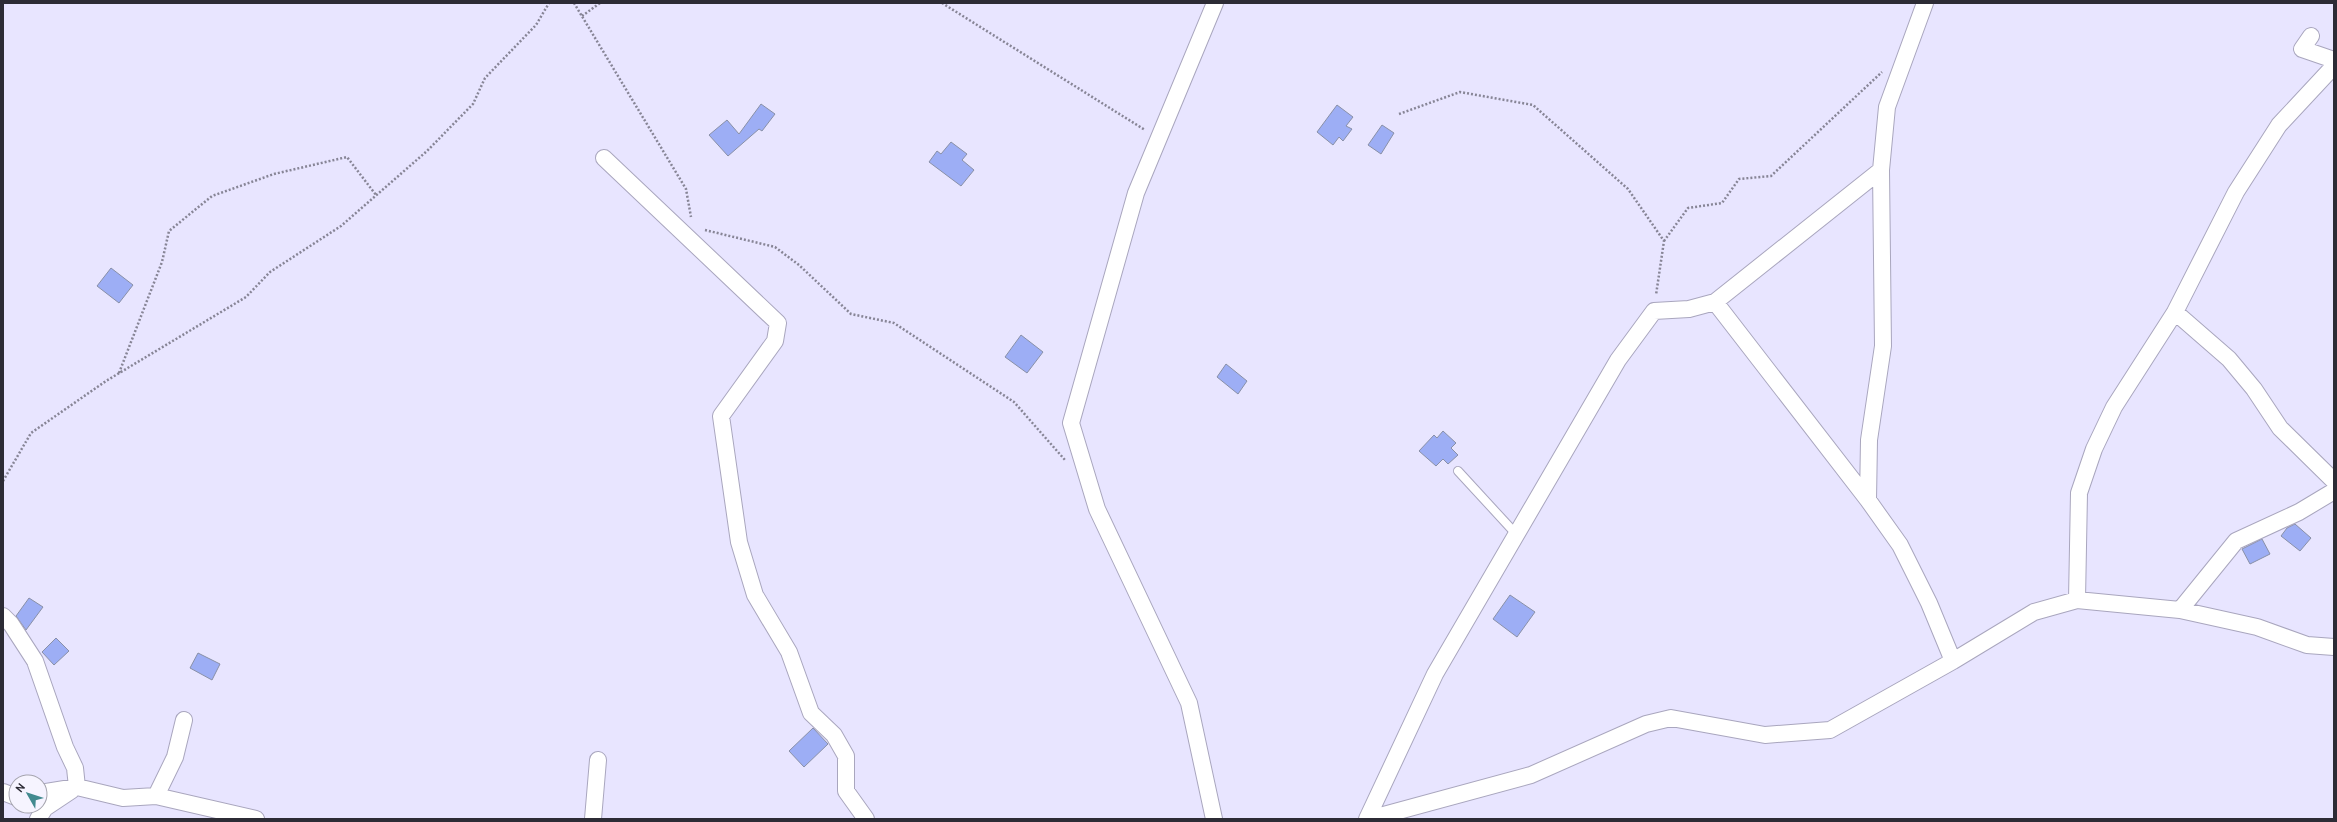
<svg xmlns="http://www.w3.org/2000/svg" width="2337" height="822" font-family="Overpass,sans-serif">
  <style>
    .building { fill: #9daef5; stroke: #8990a7 }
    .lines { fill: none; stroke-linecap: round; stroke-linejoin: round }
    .lane-casing { stroke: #a9a6be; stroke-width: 10 }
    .street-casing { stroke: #a9a6be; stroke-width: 18 }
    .path { stroke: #878596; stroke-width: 2.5; stroke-dasharray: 2 2; stroke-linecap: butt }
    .lane { stroke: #fff; stroke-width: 8 }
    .street { stroke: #fff; stroke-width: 16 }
  </style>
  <rect width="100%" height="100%" fill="#e8e5ff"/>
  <path class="building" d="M761 104 775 114 762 131 759 129 728 156 709 135 727 120 739 134Z
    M1337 105 1353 117 1346 126 1352 129 1343 141 1339 137 1333 145 1317 132Z
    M1382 125 1394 133 1381 154 1368 145Z
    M951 142 967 154 962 160 974 170 961 186 929 162 937 151 941 154Z
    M111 268 133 285 119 303 97 286Z
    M1021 335 1043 352 1027 373 1005 357Z
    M1226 364 1247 381 1238 394 1217 377Z
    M1443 431 1456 443 1451 448 1458 455 1448 464 1443 459 1436 466 1419 451 1434 435 1437 438Z
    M2295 524 2311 538 2300 551 2281 536 2287 528Z
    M2262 539 2270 554 2250 564 2242 549Z
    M1510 595 1535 612 1517 637 1493 619Z
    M29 598 43 607 26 630 16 616Z
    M56 638 69 651 54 665 42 652Z
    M198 653 220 664 212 680 190 668Z
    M813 728 828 744 804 767 789 751Z"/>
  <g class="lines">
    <g class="lane-casing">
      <path id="lane" d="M1458 471 1516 534"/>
    </g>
    <g class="street-casing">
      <path id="street" d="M2311 36 2302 49 2334 60
        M604 158 778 323 775 341 721 416 739 542 755 595 789 652 811 713 834 735 846 756V791L866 819
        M1881 170 1883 346 1869 440 1868 500 1900 545 1929 603 1953 661 2034 612 2077 600 2079 493 2094 449 2114 407 2175 312 2236 192 2279 125 2334 66
        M1715 302 1868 500
        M2175 312 2229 359 2254 389 2280 428 2334 481
        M2077 600 2180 610 2257 627 2307 645 2334 647
        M2180 610 2236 541 2299 512 2334 491
        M3 616 11 624 35 661 65 747 75 768 77 787
        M184 720 175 757 156 796 256 819
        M3 792 16 797
        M40 793 77 787 123 798 156 796
        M38 819 45 808 72 790
        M593 819 598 760
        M1214 819 1189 703 1097 509 1071 423 1136 193 1215 3
        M1367 819 1435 674 1618 360 1654 311 1689 309 1715 302 1881 170 1887 107 1925 3
        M1369 819 1531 775 1646 724 1671 718 1765 735 1830 730 1953 661"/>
    </g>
    <path class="path" d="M574 3 686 189 691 217
      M942 3 1145 130
      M582 16 600 3
      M1399 114 1460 92 1533 105 1628 189 1664 241 1656 295
      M705 230 775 247 799 265 851 314 894 323 1014 402 1065 460
      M1664 241 1688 208 1722 203 1739 179 1771 176 1882 72
      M119 373 162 262 169 231 212 196 274 174 347 157 376 195
      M3 481 31 433 106 381 246 297 270 272 341 226 427 151 473 104 485 78 536 25 549 3"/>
    <use href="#lane" class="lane"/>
    <use href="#street" class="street"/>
  </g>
  <rect width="2337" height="822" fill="none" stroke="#2c2b35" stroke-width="8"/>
  <g transform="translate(28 794) rotate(309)"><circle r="19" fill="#f6f4ff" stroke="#a5a4ae"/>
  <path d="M0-3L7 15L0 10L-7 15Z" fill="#428a8f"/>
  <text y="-6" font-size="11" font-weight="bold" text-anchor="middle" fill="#2c2b35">N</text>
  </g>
</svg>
